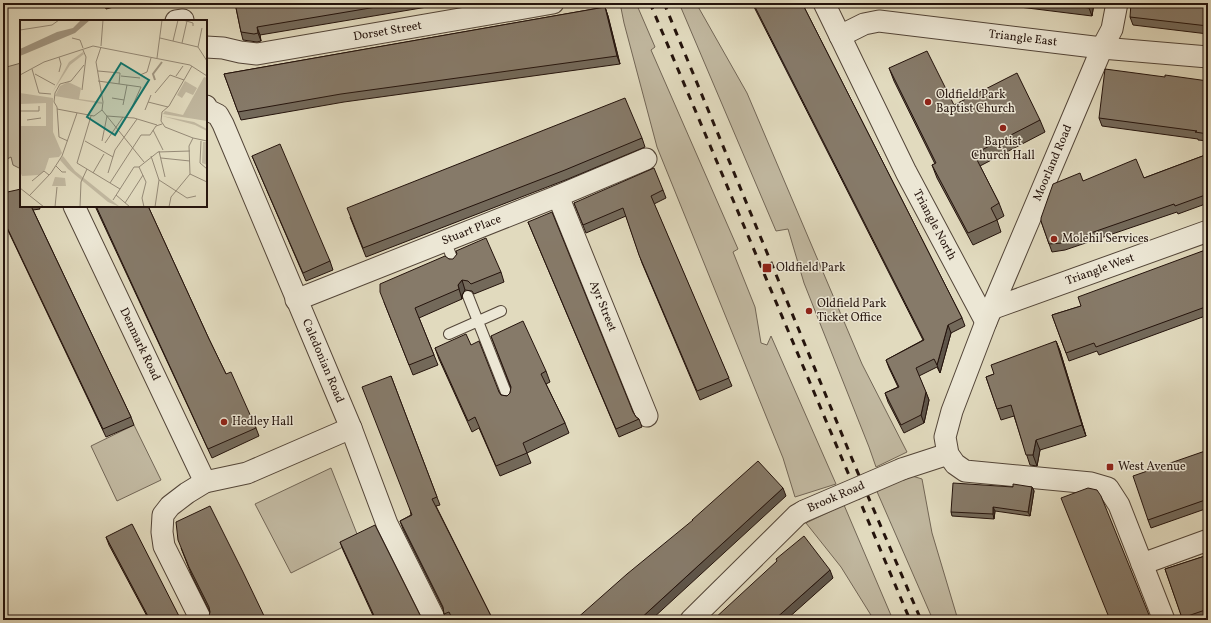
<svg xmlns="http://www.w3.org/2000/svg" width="1211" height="623" font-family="Vollkorn,serif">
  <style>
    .green { fill: #c1b8a0; stroke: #726656 }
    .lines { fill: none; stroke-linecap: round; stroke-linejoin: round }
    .service-casing { stroke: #534538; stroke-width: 12 }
    .minor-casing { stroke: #534538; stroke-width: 23 }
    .service { stroke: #ece7d5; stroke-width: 10 }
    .minor { stroke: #ece7d5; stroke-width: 21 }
    .rail { stroke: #24130c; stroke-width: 3; stroke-dasharray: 7 7; stroke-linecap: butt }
    .minor-bridge-casing { stroke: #534538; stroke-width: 23; stroke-linecap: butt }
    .minor-bridge { stroke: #ece7d5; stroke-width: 21 }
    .wall { fill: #73695a; stroke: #24130c }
    .shaded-wall { fill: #5e554a; stroke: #24130c }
    .building { fill: #867a69; stroke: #24130c }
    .poi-dot { fill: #8f2418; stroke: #ece7d5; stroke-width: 1.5 }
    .labels { text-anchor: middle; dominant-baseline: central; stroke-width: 3; stroke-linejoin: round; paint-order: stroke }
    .street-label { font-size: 12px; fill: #24130c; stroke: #ece7d5 }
    .poi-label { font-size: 12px; fill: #24130c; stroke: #ece7d5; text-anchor: start }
    .inset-river { fill: none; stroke: #a19681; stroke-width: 2 }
    .inset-road { fill: none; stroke: #958a77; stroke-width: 1 }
    .view { fill: #0f766e; fill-opacity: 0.15; stroke: #0f766e; stroke-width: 2 }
    .inset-edge { fill: none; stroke: #24130c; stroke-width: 2 }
  </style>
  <rect width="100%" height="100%" fill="#e1dabe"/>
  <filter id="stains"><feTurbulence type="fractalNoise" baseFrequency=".005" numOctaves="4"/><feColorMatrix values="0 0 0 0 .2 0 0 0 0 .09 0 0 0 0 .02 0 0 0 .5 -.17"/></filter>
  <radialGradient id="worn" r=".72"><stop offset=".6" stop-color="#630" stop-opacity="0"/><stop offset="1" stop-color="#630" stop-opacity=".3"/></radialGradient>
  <path class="green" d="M620 3H636L655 47 651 50 738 249 733 252 755 307 761 343 767 345 771 336 836 484 795 497 783 458 657 147 624 23Z
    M679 3H696L747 93 862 364 907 452 876 467 869 447 804 283 788 229 776 231Z
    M21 63V169L13 165 11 157 3 161V68Z
    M134 425 161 480 117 501 91 446Z
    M331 468 359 539 291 573 255 504Z
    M909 475 922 479 932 533 958 620H933L875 487Z
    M844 505 893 620H874L841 567 806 523Z"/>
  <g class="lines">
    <g class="service-casing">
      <path id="service" d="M445 240 454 263
        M468 296 509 400
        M449 334 501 311"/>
    </g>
    <g class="minor-casing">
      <g id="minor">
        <path id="s1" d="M824 3 906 172 986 322"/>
        <path d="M1117 3 1112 29 1102 48 986 322 952 411 945 437 948 454 955 464 965 471 1091 483 1108 488 1119 505 1164 620"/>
        <path d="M176 21 183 20V21"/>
        <path id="s2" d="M840 36 864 24 879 21 1102 48 1208 57"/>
        <path id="s3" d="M206 47 223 48 240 52 257 54 553 3"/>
        <path id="s4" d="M206 106 208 110 218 115 223 124 351 428 387 524 435 620"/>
        <path id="s5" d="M558 196 647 416"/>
        <path id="s6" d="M74 206 205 482"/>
        <path id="s7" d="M296 300 558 196 646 159"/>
        <path id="s8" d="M991 309 1208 231"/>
        <path d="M902 469 948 454"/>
        <path d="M1142 564 1208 540"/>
        <path d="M201 620 164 546 162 532 163 515 170 506 187 493 205 482 247 473 351 428"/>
        <path d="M691 620 797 515 804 511"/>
      </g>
    </g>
    <use href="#service" class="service"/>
    <use href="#minor" class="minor"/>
    <path class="rail" d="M650 3 910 620
      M664 3 855 466 921 620"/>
    <g class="minor-bridge-casing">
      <g id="minor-bridge">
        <path id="s9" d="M804 511 902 469"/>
      </g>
    </g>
    <use href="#minor-bridge" class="minor-bridge"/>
  </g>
  <path class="wall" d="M104 3H129L106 9Z
    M235 3H451L260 35 261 41 257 42 243 40 241 32Z
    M752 3H802L962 318 965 326 951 333 940 373 937 367 919 376 929 400 924 423 904 433 888 402 885 393 898 387 889 368 886 360 923 340Z
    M987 3H1094L1092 16Z
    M1208 3V34L1133 25 1130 17Z
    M605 7 608 16 620 64 344 102 241 120 224 74Z
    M889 68 954 105 1040 120 1045 132 980 166 999 203 1004 216 997 220 1001 232 973 245 937 178 932 165 935 164 894 81Z
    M1208 81V141L1198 140V139L1102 126 1099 118Z
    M642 138 645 147 568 179 366 257 350 217Z
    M1208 154V203L1178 214 1177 212 1065 250 1052 252 1041 221 1083 181 1144 178Z
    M252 156 330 261 333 270 306 281Z
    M663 190 666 198 654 204 732 386 700 400 642 263 626 216 586 233 574 203Z
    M3 193 21 206H39L40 209 33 210 131 417 134 425 106 437 3 220Z
    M95 206H148L209 339 226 374 256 428 259 436 212 458Z
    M528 222 633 412 636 417 639 419 642 427 619 437Z
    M1208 249V315L1099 355 1097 351 1069 361 1052 315 1081 306Z
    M449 259 501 272 504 282 474 294 472 291 465 290 462 295V299L419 318 438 365 413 375 384 302Z
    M491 336 546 371 550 382 546 384 565 423 569 433 527 453 531 463 500 476 479 428 472 432 439 359 435 348 471 345 499 392 501 395 507 396 510 393 511 388Z
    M1056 341 1060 351 1086 436 1040 450 1037 466 1030 465 1014 416 1001 420 986 377 994 374Z
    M391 376 440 505 436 506 493 620H446L444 614 443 609 403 529 400 521 411 515Z
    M1208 450V508L1151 528 1148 520Z
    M1013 487H1032L1034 491 1030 516 995 511 994 519 952 516 951 512Z
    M106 537 181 620H149L109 545Z
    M340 542 421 617 424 620H375L343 550Z
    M181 548 266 620 210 612 192 576Z
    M1208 555V618L1202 620H1183L1165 569Z"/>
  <path class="shaded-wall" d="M1090 3H1094L1092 16 1089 8Z
    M605 7 608 16 620 64 617 56Z
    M257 27 260 35 261 41 258 33Z
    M462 280 465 290 462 295V299L459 289 458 285Z
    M948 325 951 333 940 373 937 365Z
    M1056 341 1060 351 1086 436 1082 425Z
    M926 392 929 400 924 423 921 415Z
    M1036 440 1040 450 1037 466 1033 455Z
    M1032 487 1034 491 1030 516 1028 512Z
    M783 488 786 496 651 620H639Z
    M993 507 995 511 994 519 993 514Z
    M830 570 833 578 786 620H774Z"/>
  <path class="building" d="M235 3H400L257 27 258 33 254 34 241 32Z
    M753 3H802L962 318 948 325 937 365 934 359 916 368 926 392 921 415 901 425 885 393 899 387 886 360 924 340Z
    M1051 3H1090L1089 8Z
    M1131 3H1208V26L1130 17Z
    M605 7 617 56 341 94 238 112 224 74Z
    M927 51 954 105 1017 73 1040 120 974 154 999 203 991 208 997 220 968 233 932 165 936 163 889 68Z
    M1105 69 1165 77V75L1208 81V134L1195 132 1197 131 1099 118Z
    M625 98 642 138 565 170 363 248 347 208Z
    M280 144 330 261 303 273 252 156Z
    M1208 154V194L1175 206 1174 204 1062 243 1049 244 1041 221V218L1053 184 1080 173 1083 181 1136 159 1144 178Z
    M654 168 663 190 651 196 729 378 697 391 639 255 623 208 583 225 574 203Z
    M21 189V206H31L131 417 103 429 3 219V193Z
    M96 206H148L209 339 226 374 231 372 256 428 208 449Z
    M552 212 633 412 636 417 639 419 616 429 528 222Z
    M486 238 501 272 471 284 468 281 462 280 458 285 459 289 415 308 434 355 409 365 380 292V284L445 256 449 259H453L457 254 456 251Z
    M1208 249V306L1096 347 1094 343 1066 353 1052 315 1081 306 1078 297Z
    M523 321 546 371 541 374 565 423 523 443 527 453 496 466 475 417 468 421 435 348 466 334 471 345 479 341 499 392 501 395 507 396 510 393 511 387 491 336Z
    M1056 341 1082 425 1036 440 1033 455H1026L1011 405 997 409 986 377 994 374 991 365Z
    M391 376 437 497 432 499 493 620H453L449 612 444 614 443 607 400 521 412 515 362 387Z
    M1208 450V499L1148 520 1133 476Z
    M758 461 783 488 639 620H575L627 574 693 520H692Z
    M953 483 1013 487V484L1032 487 1028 512 993 507V514L951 512Z
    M1088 488 1097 490 1101 496 1151 620H1110L1061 498Z
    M210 506 243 572 266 620H210L209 616 210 612 209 607 189 567 178 540 176 522Z
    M132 524 181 620H150L106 537Z
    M375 525 421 617 424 620H376L340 542Z
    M804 536 830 570 774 620H713L777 561 776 559Z
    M1208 555V609L1182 618 1165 569Z"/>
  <g class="poi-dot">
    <circle cx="928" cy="102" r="4"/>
    <circle cx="1003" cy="128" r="4"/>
    <circle cx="1054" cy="239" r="4"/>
    <rect x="762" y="263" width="10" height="10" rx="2"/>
    <circle cx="809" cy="311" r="4"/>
    <circle cx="224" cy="422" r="4"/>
    <rect x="1106" y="463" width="8" height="8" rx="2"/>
  </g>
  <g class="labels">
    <g class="street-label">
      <text stroke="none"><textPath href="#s3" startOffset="184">Dorset Street</textPath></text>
      <text stroke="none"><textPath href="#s2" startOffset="187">Triangle East</textPath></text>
      <text transform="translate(1053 163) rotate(-67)">Moorland Road</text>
      <text stroke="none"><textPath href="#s1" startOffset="248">Triangle North</textPath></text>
      <text stroke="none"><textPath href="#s7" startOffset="189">Stuart Place</textPath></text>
      <text stroke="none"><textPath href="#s8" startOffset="116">Triangle West</textPath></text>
      <text stroke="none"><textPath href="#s5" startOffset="119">Ayr Street</textPath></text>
      <text stroke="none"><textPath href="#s6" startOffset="153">Denmark Road</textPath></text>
      <text stroke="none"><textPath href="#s4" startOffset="283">Caledonian Road</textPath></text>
      <text stroke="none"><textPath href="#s9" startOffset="35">Brook Road</textPath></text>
    </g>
    <g class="poi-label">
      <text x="936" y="95">Oldfield Park<tspan x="936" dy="14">Baptist Church</tspan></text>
      <text x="1003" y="142" text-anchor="middle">Baptist<tspan x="1003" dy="14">Church Hall</tspan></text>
      <text x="1062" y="239">Molehil Services</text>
      <text x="776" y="268">Oldfield Park</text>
      <text x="817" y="304">Oldfield Park<tspan x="817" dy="14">Ticket Office</tspan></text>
      <text x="232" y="422">Hedley Hall</text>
      <text x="1118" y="467">West Avenue</text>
    </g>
  </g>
  <g transform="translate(20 20)">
    <rect width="187" height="187" fill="#e1dabe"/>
    <path d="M63 32 64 34 50 45 32 73 49 42ZM184 57 187 58V101L143 94 145 91 163 95ZM165 61 177 68 173 75 166 72 162 78 157 75ZM48 62 61 68 59 79 82 82V84L35 76 40 66ZM0 73 33 78V112L42 133 39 137 29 138 25 150 19 155 2 156 0 151V106H26V83L1 84ZM142 96 174 102 187 109V111L175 105ZM183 122H187V145L182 143ZM43 136 55 151 100 187 88 182 48 149 40 140ZM35 157 45 158 46 166H32Z" fill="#c1b8a0"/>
    <path d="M61 0H70L55 13 0 36V29L37 12 53 8Z" fill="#a19681"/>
    <path class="inset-river" d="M135 60 133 54 142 42"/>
    <path class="inset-road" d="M163 0 173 3V6M0 10 32 5 39 0M52 18 60 20 63 28M140 18 178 27 187 41M153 21 158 0M162 23 167 1M81 26 83 0M81 27 76 42 83 82 82 90M178 27 182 8M137 38 142 0M172 46 149 86 142 92 141 101 145 107 173 118 169 126 170 154 187 162M12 49 19 73 31 74M78 51 100 53 99 64M39 52 41 44 39 37M15 54 35 65M0 55 24 42 73 26 170 45 187 56M120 55 127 52 131 38M101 56 120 58M156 56 163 46M78 61 121 67 112 87M62 70 66 37 63 30M135 73 150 55 164 60M92 78 104 80M128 82 148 87M103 85 107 65M37 89 74 96 82 90M82 90 124 142M125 90 131 75M0 91H19V86M71 96 57 143 100 169M87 96 114 98 137 105M7 100 21 98M133 110 143 130M173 118 187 121M48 121 39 117 37 87 34 82 35 73 40 64 51 61 64 45M65 121 93 137M82 121 87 96M181 121 180 143 187 149M85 123 103 97M139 131 145 157M131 136 139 160 135 187M141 138 170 141M36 146 42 152H46M119 147 138 132 170 131M119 147 126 162 122 178 124 187M73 153 84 134M88 153 95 130 117 99M139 160 167 178 176 176M12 161 24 151 29 155M90 163 121 115H130L136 106 142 104M0 168 24 187M96 175 110 187M9 176 31 153 42 136 57 93M93 180 114 147H119M105 183 123 155M35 187 37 167M60 187 61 162 67 149M149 187 151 177 170 154"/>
    <path class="view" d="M101 43 129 60 95 115 67 97Z"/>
    <rect width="187" height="187" class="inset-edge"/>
  </g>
  <rect width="1211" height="623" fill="none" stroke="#e1dabe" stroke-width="16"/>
  <rect x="4" y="4" width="1203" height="615" fill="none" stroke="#24130c" stroke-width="2"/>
  <rect x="8" y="8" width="1195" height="607" fill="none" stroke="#24130c"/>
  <rect width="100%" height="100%" filter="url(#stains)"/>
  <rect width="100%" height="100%" fill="url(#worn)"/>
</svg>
